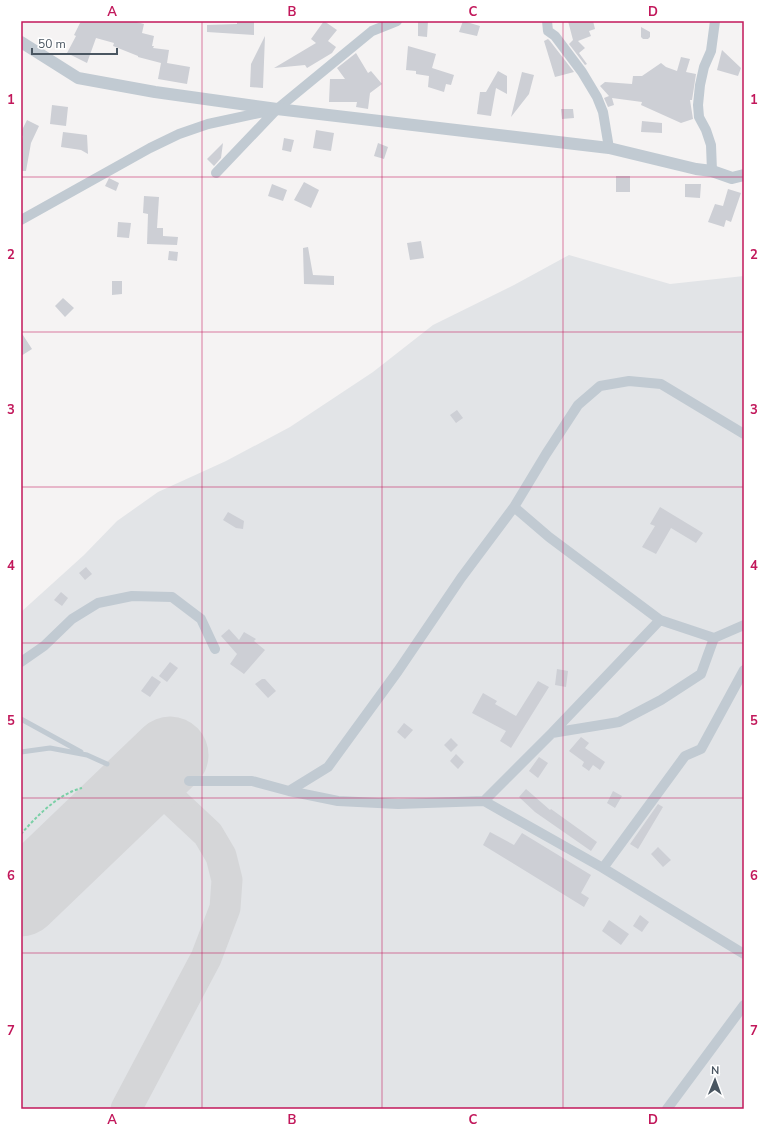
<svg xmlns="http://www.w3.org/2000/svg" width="765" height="1130" font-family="'Nunito Sans',sans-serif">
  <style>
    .airport { fill: #e2e4e7 }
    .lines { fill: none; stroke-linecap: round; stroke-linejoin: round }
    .taxiway { stroke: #d5d6d8; stroke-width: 31 }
    .runway { stroke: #d5d6d8; stroke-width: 77 }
    .building { fill: #cdcfd5 }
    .path { stroke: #7ad0a6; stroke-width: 2; stroke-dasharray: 3 2; stroke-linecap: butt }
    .service { stroke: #c1cad2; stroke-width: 5 }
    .minor { stroke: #c1cad2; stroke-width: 10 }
    .tertiary { stroke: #c1cad2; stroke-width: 12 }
    .grid { fill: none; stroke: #c2185b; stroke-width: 1; stroke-opacity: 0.55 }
    .neatline { fill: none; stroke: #c2185b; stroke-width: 1.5 }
    .grid-label { font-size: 13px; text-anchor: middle; font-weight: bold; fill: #c2185b }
  </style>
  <rect width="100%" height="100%" fill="#f5f3f3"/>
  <path class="airport" d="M569 255 670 284 744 276V1109H21V612L84 555 117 521 158 492 226 461 290 427 373 372 433 325 514 285Z"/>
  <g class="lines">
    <path class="taxiway" d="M126 1109 206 958 225 908 227 880 221 856 208 834 147 777"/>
    <path class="runway" d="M21 898 170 755"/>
  </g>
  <path class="building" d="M81 21H133L144 24 142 33 154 36 152 46H154L153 48 169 50 167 63 190 67 187 84 158 79 161 63 138 57V56L113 46 114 43 96 38 87 63 67 53 76 36 74 35Z
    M237 21 254 22V35L207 32V25L237 24Z
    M324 21 337 30 328 41 336 47 332 53 307 68 305 65 274 68 316 43 311 39Z
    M418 21H428L427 37 418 36Z
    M463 21 480 26 477 36 459 32Z
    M568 21H593L595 29 589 31 591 36 578 41 585 48 579 53 587 64 585 65 569 44 573 40Z
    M641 27 650 32V37L648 39H643L641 37Z
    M265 36 263 88 250 87 251 64Z
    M548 39 550 41 574 72 555 77 544 41Z
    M408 46 436 54 432 68 454 75 451 85 446 84 444 92 428 87 429 76 416 74V71L406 70Z
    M722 50 741 68 738 76 717 70Z
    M356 53 368 73 371 71 382 84 370 93 368 109 356 107 357 102H329L330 79H345L337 68Z
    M681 57 690 59 686 72 696 74 692 100H690L693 119 681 123 641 105 642 102 612 98 614 105 608 107 604 98 609 96 600 86 605 82 632 84 633 76H642L661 63 666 67 677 71Z
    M498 71 507 76V94L496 88 491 116 477 114 480 92H486Z
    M522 72 534 75 529 94 511 117Z
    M52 105 68 107 66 126 50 124Z
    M561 109H573L574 118 562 119Z
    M27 120 39 126 31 143 26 171H21V145L23 136 21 135V132Z
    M642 121 662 123V133L641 132Z
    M316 130 334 133 331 151 313 148Z
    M63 132 87 135 88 154 81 150 61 147Z
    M284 138 294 140 291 152 282 150Z
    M223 143 221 158 214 166 207 159Z
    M378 143 388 147 384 159 374 156Z
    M616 176H630V192H616Z
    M109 178 119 183 116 191 105 186Z
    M304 182 319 190 311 208 294 200Z
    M272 184 287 190 283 201 268 196Z
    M685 184H701L700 198 685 197Z
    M728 189 741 193 731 222 726 220 724 227 708 222 715 204 723 206Z
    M144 196 159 197 157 228H163V236L178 237 177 245 147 244 148 214 143 213Z
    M118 222 131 223 129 238 117 237Z
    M421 241 424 258 410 260 407 243Z
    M308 247 313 275 334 276V285L304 284 303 248Z
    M169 251 178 252 177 261 168 260Z
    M112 281H122V294L112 295Z
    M63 298 74 308 65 317 55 306Z
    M21 332 32 349 21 356Z
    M457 410 463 418 456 423 450 415Z
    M660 507 703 533 696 543 671 528 656 554 642 547 655 526 650 524Z
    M228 512 244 521 243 529 236 528 223 520Z
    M86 567 92 574 85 580 79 573Z
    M61 592 68 598 62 606 54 600Z
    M229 629 239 640 244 632 256 639 254 641 265 650 244 674 230 664 237 654 221 636Z
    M170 662 178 668 167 682 159 676Z
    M557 669 568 671 566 687 555 685Z
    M152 676 161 682 150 697 141 691Z
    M262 679H265L276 691 268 698 255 684Z
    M538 681 549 687 511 748 500 741 506 731 472 713 483 693 497 701 495 704 516 716Z
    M404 723 413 730 405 739 397 732Z
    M581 737 589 743 585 748 605 762 600 770 593 765 589 771 582 766 584 762 569 751Z
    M451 738 458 745 451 752 444 745Z
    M456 754 464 762 458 769 450 761Z
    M539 757 548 763 538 778 529 771Z
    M526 789 550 810 551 809 597 842 591 851 535 812 519 797Z
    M613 791 622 796 615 808 607 803Z
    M658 804 663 807 638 849 630 844Z
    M490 832 514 845 522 833 591 875 581 893 589 898 584 907 483 845Z
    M658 847 671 860 663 867 651 854Z
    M640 915 649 922 642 932 633 926Z
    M609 920 629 934 621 945 602 931Z"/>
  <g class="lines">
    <path class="path" d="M21 834C37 816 58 794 82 788"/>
    <path class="service" d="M21 719 81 752
      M21 752 50 748 87 755 107 764"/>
    <path class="minor" d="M547 21 548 31 555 36 582 72 597 97 603 112 609 148
      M712 171 711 145 706 130 699 117 698 105 700 85 704 67 711 51 715 21
      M216 173 277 109 372 31 397 21
      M21 220 150 148 179 134 208 124 273 110
      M514 507 549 537 660 620 714 638 744 625
      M21 662 44 646 72 619 98 603 132 596 172 597 201 619 215 649
      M552 733 619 722 661 700 701 674 714 638
      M189 781H252L289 791 338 801 398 804 484 801 603 868 685 756 701 749 744 670
      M289 791 328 767 398 671 461 578 514 507 546 454 578 405 600 386 629 381 661 384 744 434
      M484 801 552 733 660 620
      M603 868 744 954
      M667 1109 744 1005"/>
    <path class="tertiary" d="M21 42 78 78 155 92 277 109 609 148 696 169 712 171 732 178 744 175"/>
  </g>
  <path class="grid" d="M202 21V1109M382 21V1109M563 21V1109M21 177H744M21 332H744M21 487H744M21 643H744M21 798H744M21 953H744"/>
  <rect width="765" height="1130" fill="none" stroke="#ffffff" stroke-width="44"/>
  <g transform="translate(715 1080) rotate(1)" stroke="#ffffff" stroke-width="3" paint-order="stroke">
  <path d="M0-3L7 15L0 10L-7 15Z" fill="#4a5661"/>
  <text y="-6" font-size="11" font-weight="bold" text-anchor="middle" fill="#4a5661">N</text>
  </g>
  <path d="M32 48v6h85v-6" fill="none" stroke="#4a5661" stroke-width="2"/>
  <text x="38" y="48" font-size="12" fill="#4a5661" stroke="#ffffff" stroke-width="3" paint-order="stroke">50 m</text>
  <rect x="22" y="22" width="721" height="1086" class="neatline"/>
  <g class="grid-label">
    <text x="112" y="16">A</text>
    <text x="292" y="16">B</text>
    <text x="473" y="16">C</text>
    <text x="653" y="16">D</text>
    <text x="11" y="104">1</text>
    <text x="754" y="104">1</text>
    <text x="11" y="259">2</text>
    <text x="754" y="259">2</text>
    <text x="11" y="414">3</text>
    <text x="754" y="414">3</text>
    <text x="11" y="570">4</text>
    <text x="754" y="570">4</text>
    <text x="11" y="725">5</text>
    <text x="754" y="725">5</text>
    <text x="11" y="880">6</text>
    <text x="754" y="880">6</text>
    <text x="11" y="1035">7</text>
    <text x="754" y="1035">7</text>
    <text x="112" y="1124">A</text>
    <text x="292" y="1124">B</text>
    <text x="473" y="1124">C</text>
    <text x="653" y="1124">D</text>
  </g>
</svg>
